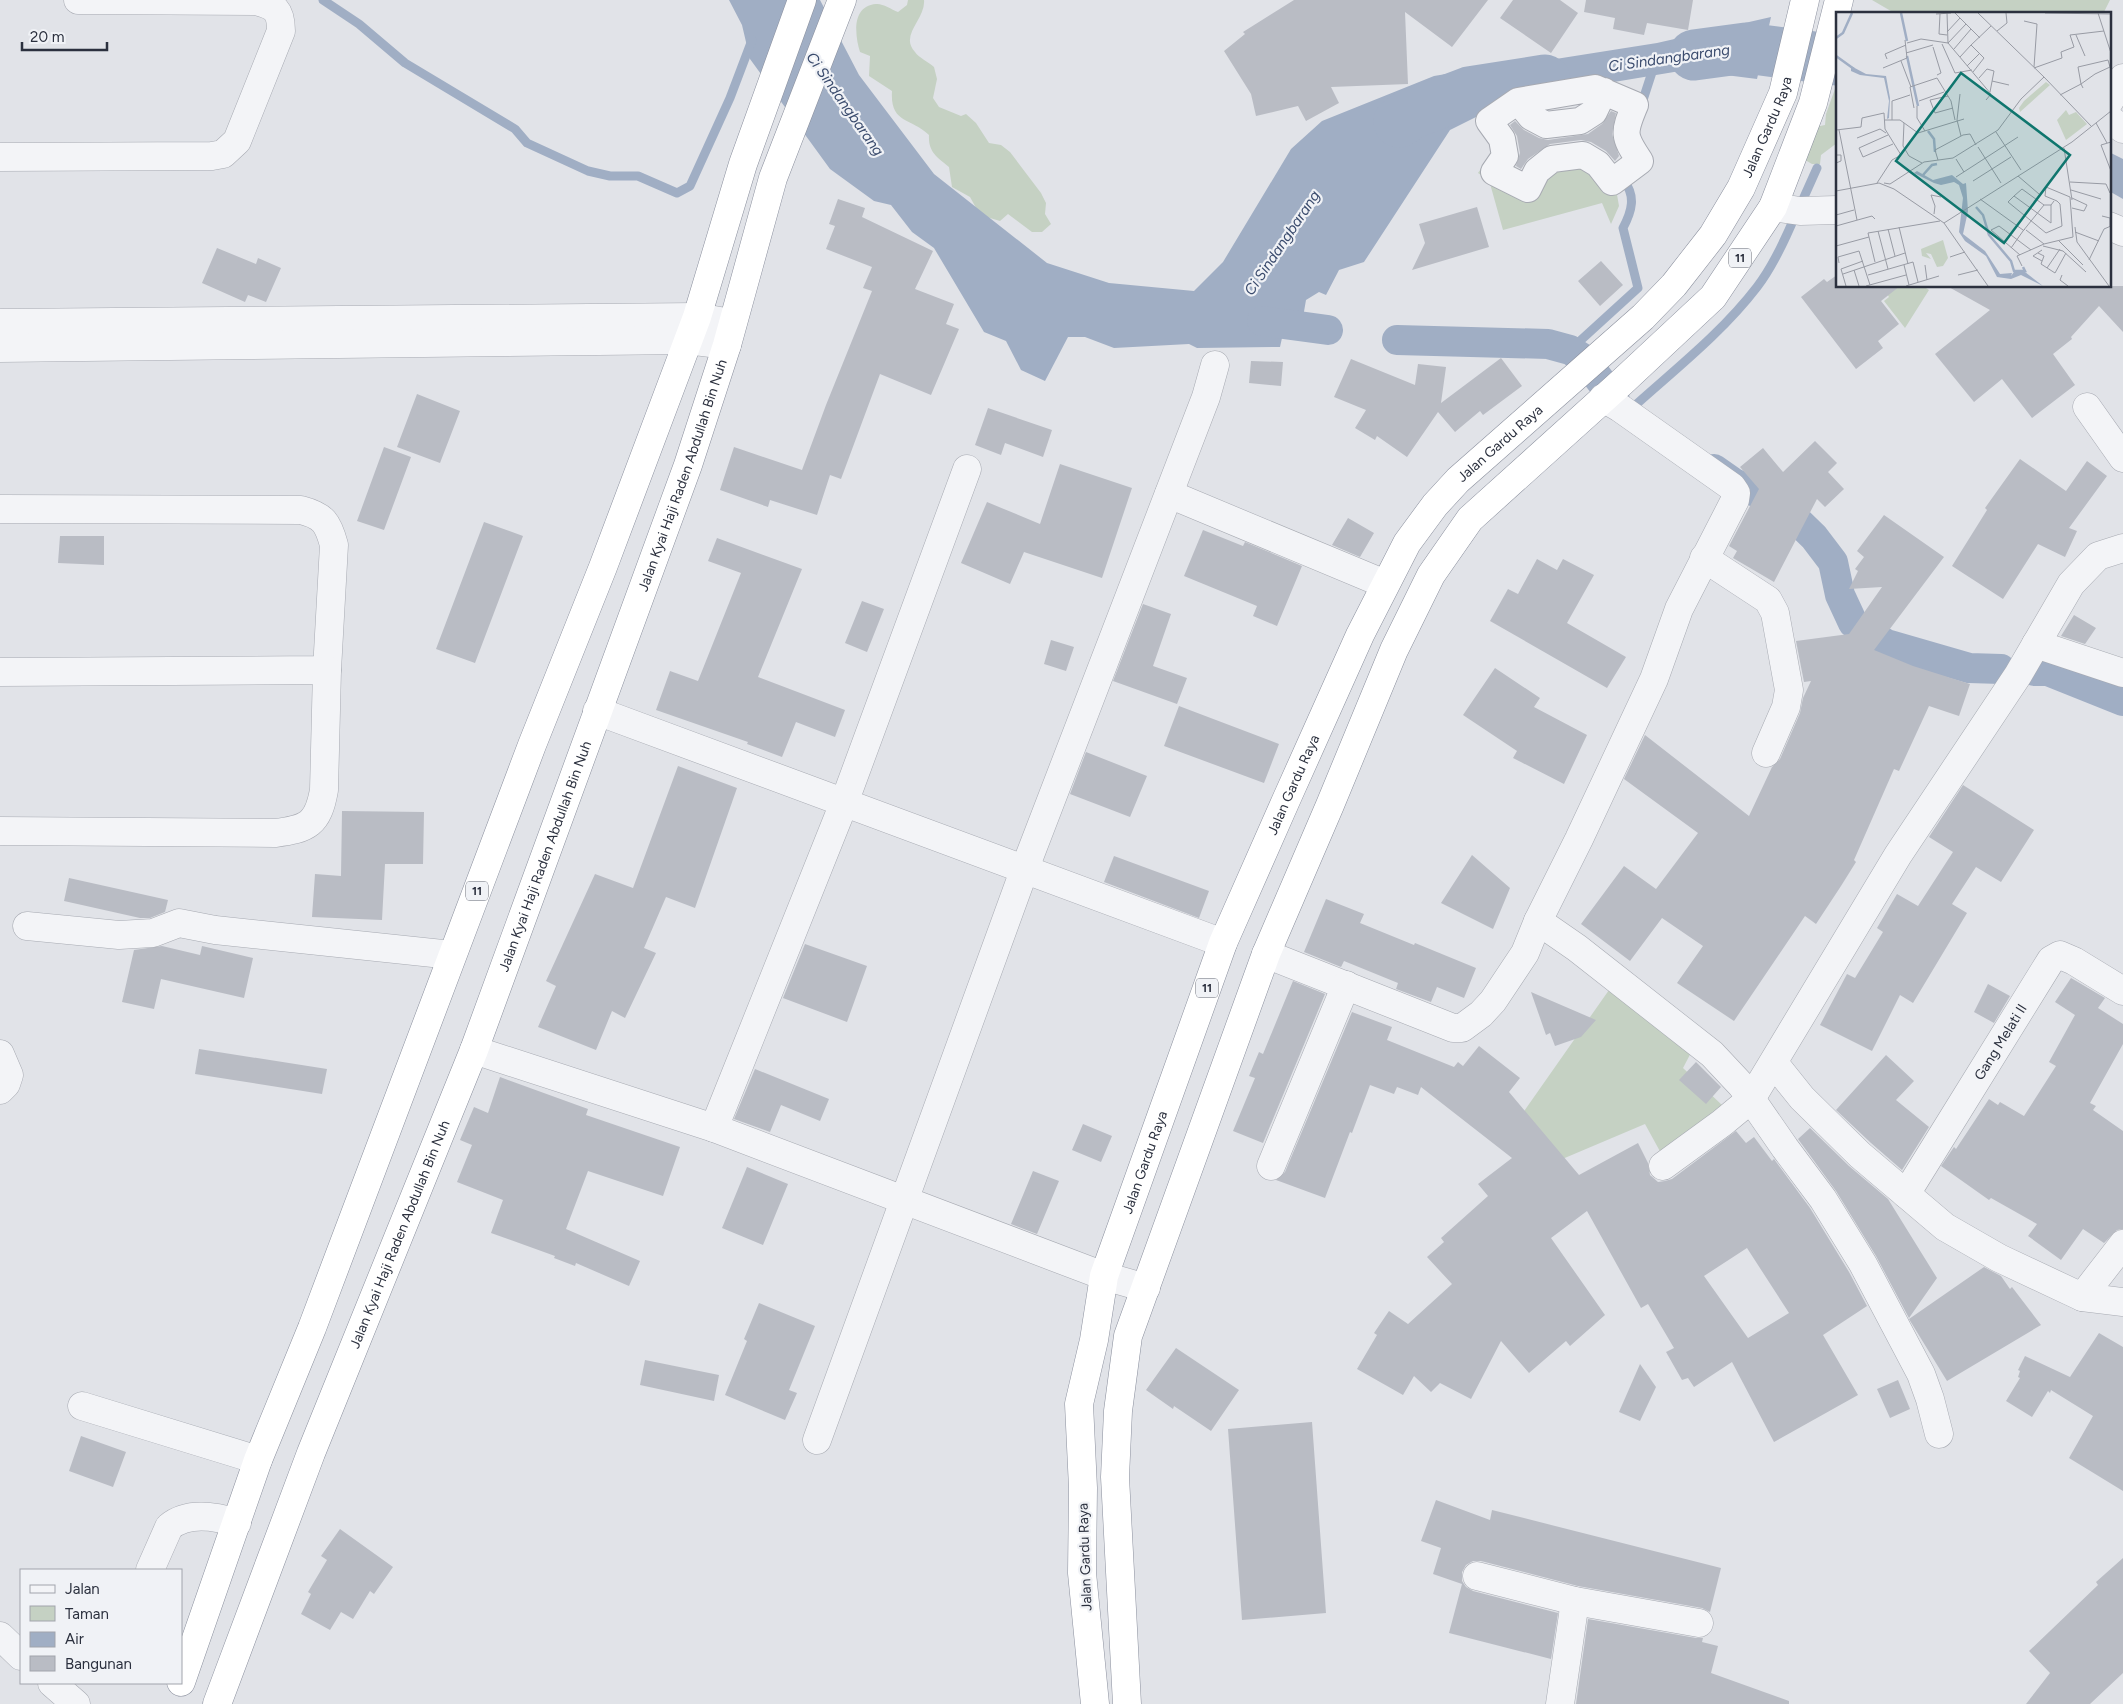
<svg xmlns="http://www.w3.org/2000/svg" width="2123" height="1704" font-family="Figtree,sans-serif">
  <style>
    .green { fill: #c5d1c3 }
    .water { fill: #a0aec4 }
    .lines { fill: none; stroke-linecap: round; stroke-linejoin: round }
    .stream { stroke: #a0aec4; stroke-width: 9 }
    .canal { stroke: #a0aec4; stroke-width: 30 }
    .river { stroke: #a0aec4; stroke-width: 51 }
    .building { fill: #b9bcc4; fill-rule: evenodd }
    .pedestrian-casing { stroke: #a7aab2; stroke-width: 28 }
    .minor-casing { stroke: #a7aab2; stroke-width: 29 }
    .trunk-casing { stroke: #8a8f9d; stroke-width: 29 }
    .pedestrian { stroke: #f3f4f7; stroke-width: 26 }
    .minor { stroke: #f3f4f7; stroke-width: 28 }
    .trunk { stroke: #fff; stroke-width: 28 }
    .labels { text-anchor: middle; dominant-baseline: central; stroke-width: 4.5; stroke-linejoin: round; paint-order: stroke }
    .shield { fill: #f0f2f6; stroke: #666a75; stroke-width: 1 }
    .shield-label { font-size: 12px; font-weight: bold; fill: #2b303e }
    .street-label { font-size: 14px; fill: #2b303e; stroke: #f0f2f6 }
    .water-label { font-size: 15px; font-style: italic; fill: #3a4b6d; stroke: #f0f2f6 }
    .inset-river { fill: none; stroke: #a0aec4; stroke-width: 2.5 }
    .inset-road { fill: none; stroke: #989ba4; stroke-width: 1 }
    .view { fill: #0f766e; fill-opacity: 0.15; stroke: #0f766e; stroke-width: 2.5 }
    .inset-edge { fill: none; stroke: #2b303e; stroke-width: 2.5 }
  </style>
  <rect width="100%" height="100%" fill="#e1e3e8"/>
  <path class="green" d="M908 0H924C926 19 899 35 915 52 919 58 929 62 934 67L937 79 933 98 939 107 961 116 966 114 976 123 989 143 1001 145 1010 152 1041 193 1046 203 1045 214 1051 224 1042 232H1032L1008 214 1000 221 980 215 970 197 952 187 949 167C937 157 928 152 929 135 910 117 890 124 892 91L869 76 870 56 860 52C855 36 851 6 876 4 882 3 891 9 898 12L907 5Z
    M1872 0H2110L2103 14H1896Z
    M1836 86 1837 143 1821 155 1820 164H1812L1805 160 1815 122 1820 126 1825 125 1826 114Z
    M1502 139 1505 156 1529 189 1582 156 1616 189 1619 206 1611 224 1602 203 1503 230 1489 180 1478 173Z
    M1882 286H1923L1929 290 1905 328 1884 301 1889 297Z
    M1609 990 1694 1047 1683 1068 1723 1106 1662 1155 1645 1124 1560 1160 1522 1114Z"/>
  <path class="water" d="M729 0H820L859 75 934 174 1047 263 1109 283 1194 291 1223 262 1291 149 1322 121 1434 76 1452 73 1478 116 1450 130 1364 262 1339 270 1326 295 1319 292 1306 300 1301 329 1282 338 1280 347 1197 348 1189 344 1114 348 1085 337H1068L1045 381 1021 370 1006 341 984 332 934 248 912 232 891 205 874 201 830 169 750 59 742 25Z
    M1771 17 1757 79 1686 70 1482 104 1466 73 1657 43Z
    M2109 152 2123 159V199L2109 191Z"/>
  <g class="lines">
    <path class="stream" d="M323 0 359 24 405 63 515 129 527 143 588 171 610 176H638L677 193 690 186 730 98 752 40
      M1641 106 1654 66
      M1800 206 1817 168
      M1570 350 1638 288 1623 228C1632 211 1636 196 1624 181L1627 179
      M1630 410C1673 371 1721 334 1757 287 1773 266 1785 240 1795 216"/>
    <path class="canal" d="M1262 321 1328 330
      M1397 340 1548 344 1570 350 1584 359 1615 400
      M1714 469 1734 483 1777 501 1814 537 1833 562 1840 595 1853 623 1886 644 1969 668 2001 669
      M2034 671H2048L2123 701"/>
    <path class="river" d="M1694 55 1746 48 1837 60
      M1399 122 1411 114 1469 92 1545 80"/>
  </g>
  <path class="building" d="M1294 0H1488L1452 47 1405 12 1408 84 1331 87 1339 103 1306 121 1298 106 1256 116 1251 94 1224 51 1245 34 1243 32Z
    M1513 0H1560L1578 13 1551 53 1500 18Z
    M1586 0H1693L1688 30 1647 23 1644 35 1613 29 1615 18 1584 12Z
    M1611 111 1616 113 1612 134 1619 156 1615 161 1606 151 1591 142 1581 140 1550 144 1528 159 1521 169 1516 166 1520 153 1517 136 1510 125 1515 121 1524 130 1539 138 1548 140 1588 134 1602 124Z
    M838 199 865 208 862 217 933 251 915 289 954 304 946 324 959 329 931 395 880 374 841 479 830 475 817 515 770 500 768 507 720 490 734 447 802 470 826 405 872 291 863 288 872 267 826 249 835 226 829 224Z
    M1477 207 1489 247 1412 270 1425 243 1419 224Z
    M217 248 256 264 258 258 281 268 266 302 248 295 245 302 202 283Z
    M1601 261 1623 285 1600 306 1578 281Z
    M1837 275V286H1900L1881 301 1899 324 1878 341 1883 348 1856 369 1801 297 1824 279 1827 282Z
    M1947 286H2123V332L2099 306 2071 337 2072 339 2053 354 2075 385 2032 418 2002 379 1974 402 1935 354 1990 310Z
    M1501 358 1522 386 1483 415 1480 411 1455 432 1438 412 1407 457 1377 436 1375 440 1355 428 1366 410 1334 397 1351 359 1415 385 1418 364 1446 367 1441 403Z
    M1251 361 1283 362 1281 386 1249 383Z
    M417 394 460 411 440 463 397 447Z
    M988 408 1052 430 1043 457 1005 443 1001 455 975 445Z
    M1815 441 1837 463 1828 472 1844 489 1825 507 1817 499 1774 582 1733 558 1737 551 1729 546 1759 489 1740 467 1763 448 1783 472Z
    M384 447 411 457 384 530 357 521Z
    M2020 459 2066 491 2087 461 2107 476 2069 528 2077 531 2065 557 2038 544 2003 599 1952 566 1987 510 1985 508Z
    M1060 464 1132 488 1102 578 1024 552 1010 584 961 563 987 502 1040 524Z
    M1884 515 1944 557 1874 650 1913 666 1970 684 1959 716 1929 706 1899 771 1894 769 1854 860 1856 862 1841 886 1816 924 1805 916 1734 1021 1677 983 1703 946 1662 918 1630 961 1581 924 1624 866 1656 889 1698 833 1624 779 1645 735 1749 816 1772 767 1780 759 1800 713 1803 698 1811 681 1804 682 1796 641 1849 634 1882 587 1849 589 1858 571 1855 569 1864 557 1857 551Z
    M1348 518 1374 533 1360 557 1332 545Z
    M484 522 523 536 475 663 436 649Z
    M1203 530 1243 546 1245 542 1302 566 1277 626 1253 616 1257 606 1184 576Z
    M60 536H104V565L58 563Z
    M717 538 802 569 758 677 845 710 835 737 796 722 782 757 747 744 748 742 656 710 670 671 698 681 741 573 708 561Z
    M1537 559 1557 570 1563 559 1594 575 1567 623 1626 657 1607 688 1490 621 1508 589 1518 594Z
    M862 601 884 609 867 652 845 643Z
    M1143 604 1171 614 1153 666 1187 678 1177 704 1113 681Z
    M2074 615 2096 628 2085 644 2061 636Z
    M1051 640 1074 647 1066 671 1044 664Z
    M1495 668 1540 698 1534 707 1587 735 1564 784 1513 758 1517 751 1463 715Z
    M1179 706 1279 744 1264 783 1164 746Z
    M1086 752 1147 776 1130 817 1070 794Z
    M678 766 737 788 695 908 666 897 644 948 656 953 625 1018 612 1011 596 1050 538 1027 556 986 546 981 595 874 633 888Z
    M1963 785 2034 830 2001 882 1976 867 1952 904 1967 913 1913 1003 1900 995 1872 1051 1820 1025 1847 974 1855 978 1883 932 1877 928 1897 894 1918 906 1953 852 1929 837Z
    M342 811 424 812 423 864H385L382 920 312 917 315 874 341 876Z
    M1472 855 1510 888 1493 929 1441 903Z
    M1114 856 1209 891 1199 918 1104 882Z
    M69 878 168 900 165 912 150 918H140L64 901Z
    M1326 899 1364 914 1360 923 1414 945 1415 943 1476 968 1464 998 1437 987 1431 1002 1396 989 1398 983 1344 961 1341 967 1304 952Z
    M805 944 867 966 847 1022 783 998Z
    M162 946 200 955 202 946 253 958 244 998 161 979 154 1009 122 1002 134 950Z
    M2071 978 2105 998 2098 1008 2123 1024V1044L2090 1103 2096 1106 2093 1110 2123 1131V1229L2117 1230 2104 1243 2083 1229 2061 1260 2028 1236 2037 1224 1991 1198 1989 1200 1941 1166 1954 1147 1956 1149 1989 1099 1998 1105 2000 1102 2024 1116 2056 1066 2049 1062 2075 1015 2055 1002Z
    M1293 981 1325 994 1263 1143 1233 1131 1255 1078 1249 1076 1259 1052 1263 1054Z
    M1988 984 2010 996 1994 1023 1974 1012Z
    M1531 992 1596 1020 1581 1037 1555 1046 1550 1033 1546 1035Z
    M1352 1012 1392 1027 1387 1040 1454 1067 1458 1062 1463 1066 1479 1046 1520 1078 1509 1092 1579 1175 1638 1143 1648 1163 1650 1175 1658 1182 1665 1181 1672 1179 1736 1131 1746 1143 1754 1137 1772 1161 1774 1159 1810 1208 1849 1272 1867 1306 1823 1335 1858 1395 1774 1442 1732 1362 1694 1387 1688 1378 1682 1380 1666 1352 1674 1348 1648 1304 1641 1308 1587 1211 1551 1238 1605 1315 1570 1346 1566 1341 1529 1373 1501 1341 1471 1399 1440 1383 1431 1392 1414 1376 1403 1395 1357 1369 1377 1335 1374 1333 1389 1311 1408 1324 1452 1284 1427 1257 1444 1242 1441 1238 1488 1196 1478 1184 1512 1158 1421 1087 1418 1095 1397 1087 1394 1094 1370 1085 1352 1133 1350 1132 1325 1198 1276 1180 1285 1172ZM1747 1248 1789 1313 1748 1338 1704 1276Z
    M199 1049 327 1069 322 1094 195 1074Z
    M1886 1055 1914 1081 1896 1100 1929 1127 1902 1170 1871 1143 1836 1110Z
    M1696 1062 1721 1087 1706 1104 1679 1080Z
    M755 1069 829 1099 820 1121 781 1105 770 1132 734 1119Z
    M500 1077 588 1109 586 1115 680 1147 663 1196 588 1171 566 1229 640 1261 629 1286 576 1263 575 1266 554 1258 555 1256 491 1233 503 1200 457 1182 472 1145 460 1140 474 1107 488 1113Z
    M1083 1124 1112 1136 1101 1162 1072 1150Z
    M1810 1128 1849 1166 1888 1199 1937 1278 1909 1318 1876 1256 1836 1191 1798 1139Z
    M747 1167 788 1184 763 1245 722 1228Z
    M1033 1171 1059 1181 1037 1234 1011 1224Z
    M1984 1267 2001 1276 2010 1289 2012 1287 2041 1325 1947 1381 1909 1319Z
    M759 1303 815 1326 789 1390 797 1393 785 1420 725 1395 747 1341 744 1339Z
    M2099 1333 2123 1347V1491L2069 1458 2093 1416 2051 1390 2050 1393 2048 1391 2032 1417 2006 1401 2020 1378 2018 1377 2020 1371 2018 1370 2025 1356 2070 1377Z
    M1176 1348 1239 1390 1211 1431 1174 1406 1173 1409 1146 1390Z
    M645 1360 719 1375 714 1401 640 1385Z
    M1640 1364 1656 1387 1640 1421 1619 1412Z
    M1898 1380 1910 1409 1890 1418 1877 1389Z
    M1312 1422 1326 1613 1242 1620 1228 1429Z
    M81 1436 126 1452 113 1487 69 1471Z
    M1436 1500 1490 1520 1492 1510 1721 1568 1710 1612 1702 1608 1578 1586 1481 1561H1473L1466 1565 1462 1572V1581L1466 1587 1473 1591 1558 1613 1551 1659 1449 1633 1462 1584 1433 1574 1441 1548 1421 1541Z
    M340 1529 393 1567 374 1594 370 1591 353 1619 341 1612 330 1630 301 1614 311 1594 308 1592 327 1560 321 1556Z
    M2123 1558V1673L2090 1704H2026L2050 1673 2029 1651 2098 1585 2096 1582Z
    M1588 1619 1696 1638H1703L1702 1642 1718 1646 1711 1673 1789 1701V1704H1576Z"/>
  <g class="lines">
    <g class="pedestrian-casing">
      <path id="pedestrian" d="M1595 88 1635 105C1623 133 1623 136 1640 161L1612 182 1598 164 1583 155 1552 159 1537 171 1528 189 1494 172 1505 156 1502 139 1489 121 1518 101Z
        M1518 101 1531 117 1546 125 1580 121 1594 112 1604 91"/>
    </g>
    <g class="minor-casing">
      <g id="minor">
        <path d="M2109 102 2123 78"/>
        <path d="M2109 119 2123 129"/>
        <path d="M0 157 212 156 223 154 237 141 281 31C281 10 275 6 256 1L78 0"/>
        <path d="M1773 207 1800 211 1837 210"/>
        <path d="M2109 226 2123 232"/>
        <path d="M0 323 697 317 731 323"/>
        <path d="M0 348 687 340 727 345"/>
        <path d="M2087 407 2123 458"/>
        <path d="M1169 494 1385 584"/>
        <path d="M0 509 301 510C324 516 328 523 334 545L327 670 0 672"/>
        <path d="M1704 558 1768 600 1775 613 1789 690 1786 707 1766 753"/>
        <path d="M2036 644 2123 673"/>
        <path d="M597 711 1223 943"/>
        <path d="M0 831 275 833C308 829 318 824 324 790L327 670"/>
        <path d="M1538 921 1577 948 1712 1054 1742 1086 1785 1148 1823 1199 1863 1264 1921 1374 1930 1399 1939 1434"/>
        <path d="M27 926 119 935 153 933 179 923 215 930 452 955"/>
        <path d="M1266 954 1453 1028H1462L1481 1014 1493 1001 1525 953 1538 921 1579 839 1654 679 1679 609 1735 500 1736 493 1732 487 1620 408 1603 398"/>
        <path d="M474 1050 714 1128 1104 1276 1146 1288"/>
        <path d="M0 1054 9 1075 6 1084 0 1090"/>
        <path d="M1774 1063 1802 1098 1860 1155 1945 1227 1999 1258 2082 1297 2123 1302"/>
        <path d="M714 1128 844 803 967 469"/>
        <path d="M1271 1166 1346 985"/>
        <path d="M1663 1166 1722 1123 1751 1099 1898 855 2018 675 2071 584 2098 556 2123 548"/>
        <path id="s1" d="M1906 1194 2051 960 2060 955 2074 961 2123 991"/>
        <path d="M2082 1297 2123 1244"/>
        <path d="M82 1406 258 1460"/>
        <path d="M817 1440 1025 868 1206 397 1215 365"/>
        <path d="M150 1570 169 1527C188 1511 215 1516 237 1523"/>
        <path d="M1477 1576 1575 1601 1699 1623"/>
        <path d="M0 1636 21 1656"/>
        <path d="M52 1683 76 1704"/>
        <path d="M1560 1704 1575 1601"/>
      </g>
    </g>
    <g class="trunk-casing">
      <g id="trunk">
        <path d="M181 1682 258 1460 312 1328 532 745 603 567 697 317 743 164 802 0"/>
        <path id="s2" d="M217 1704 311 1453 474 1050 688 465 727 345 773 178 842 0"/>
        <path id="s3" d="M1095 1704 1082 1573 1083 1488 1079 1404 1094 1340 1104 1276 1223 943 1287 798 1360 635 1407 543 1435 505 1458 480 1643 317 1674 285 1713 235 1741 188 1783 93 1805 0"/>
        <path d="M1127 1704 1115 1477 1118 1411 1128 1336 1266 954 1330 805 1394 650 1431 575 1470 519 1622 382 1713 297 1773 207 1813 103 1839 0"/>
      </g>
    </g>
    <use href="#pedestrian" class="pedestrian"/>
    <use href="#minor" class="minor"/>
    <use href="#trunk" class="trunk"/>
  </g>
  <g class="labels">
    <g class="shield">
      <rect x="1729" y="248.5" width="22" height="19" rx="4"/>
      <rect x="466" y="881.5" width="22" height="19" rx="4"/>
      <rect x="1196" y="978.5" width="22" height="19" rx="4"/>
    </g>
    <g class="shield-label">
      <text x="1740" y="258">11</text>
      <text x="477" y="891">11</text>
      <text x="1207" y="988">11</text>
    </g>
    <g class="street-label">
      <text stroke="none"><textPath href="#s3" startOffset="1782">Jalan Gardu Raya</textPath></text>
      <text stroke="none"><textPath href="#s3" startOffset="1362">Jalan Gardu Raya</textPath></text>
      <text stroke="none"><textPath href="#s2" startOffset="1314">Jalan Kyai Haji Raden Abdullah Bin Nuh</textPath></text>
      <text stroke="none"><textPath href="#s3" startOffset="958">Jalan Gardu Raya</textPath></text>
      <text stroke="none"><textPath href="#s2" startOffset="909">Jalan Kyai Haji Raden Abdullah Bin Nuh</textPath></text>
      <text stroke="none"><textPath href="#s1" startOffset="179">Gang Melati II</textPath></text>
      <text stroke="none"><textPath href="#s3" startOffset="552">Jalan Gardu Raya</textPath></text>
      <text stroke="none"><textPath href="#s2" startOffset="504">Jalan Kyai Haji Raden Abdullah Bin Nuh</textPath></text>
      <text transform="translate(1085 1557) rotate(-92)">Jalan Gardu Raya</text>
    </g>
    <g class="water-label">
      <text transform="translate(1669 58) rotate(-8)">Ci Sindangbarang</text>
      <text transform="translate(845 104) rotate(55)">Ci Sindangbarang</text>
      <text transform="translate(1282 243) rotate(-56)">Ci Sindangbarang</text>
    </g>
  </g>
  <g transform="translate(1836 12)">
    <rect width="275" height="275" fill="#e1e3e8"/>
    <path d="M210 70 214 73 184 100 183 96 188 89ZM230 98 233 103 240 100 251 112 230 128 221 108ZM107 228 112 246 107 254 101 255 95 242 90 241 95 247 86 244 85 237Z" fill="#c5d1c3"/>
    <path d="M15 54 30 62 50 64 54 86 53 106 51 107 53 89 48 66 24 63 15 59ZM81 159 97 168 116 163 127 172 130 171 132 199 127 222 149 239 164 262 176 261 175 264 178 260H189L207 274 185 263 175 267 161 265 150 244 129 229 123 220 127 186 123 173 118 170 105 173 98 171 78 161Z" fill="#a0aec4"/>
    <path class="inset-river" d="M65 1 71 29M0 26 7 21 16 1M0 44 18 57M71 44 82 94M92 119 98 127 99 140M87 163 96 153 101 152M140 195 147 203 153 223 175 249 178 259H189L187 255"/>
    <path class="inset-road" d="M111 1 112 31 155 82 150 88M119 1 144 26M142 1 208 65M209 1 275 2M262 1 275 41M100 2 115 1M104 2 103 22 111 23M188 9 201 12 198 55M161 19 171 11 170 1M111 20 124 6M240 23 249 44M71 31 85 27 112 31 130 12M106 32 119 61 136 58M135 33 148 46 137 60M134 34 155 14M97 35 105 61 101 63M118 37 135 17M70 41 97 33M124 45 135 33M51 47 49 42 70 33M65 49 75 75M131 54 144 41M47 56 71 46 69 28M198 56 226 46 225 40 238 35 234 23 268 19M143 66 151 57 158 59 154 80M156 69 173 73M124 82 121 108 125 124M224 83 245 72 259 62 274 55 272 48 242 55 245 72 247 76M112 84 94 88 99 101 117 96M83 89 108 80M81 94V106L89 119M78 96 74 75 101 66 115 89 119 108M49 108H64L82 121 128 107M56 108V89L74 83M68 111 67 134 73 144 86 151M260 111 271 131M0 118 25 115 26 106 48 101 49 117 65 143 56 148 41 171M3 118 21 208M160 120 185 158M52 123 23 136 27 145 57 132M21 126 44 117 50 121M275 130 265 133 275 159M142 135 165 171M228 136 236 188M0 143H5V149L0 151M120 147 128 160M102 148 99 138 127 123 134 122 140 133M182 164 203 182M120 165 182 125M137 169 175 145M234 170 270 172 274 181M48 171 54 172 88 150 117 146 162 118 185 87 208 65 256 115M235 178 265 187M0 179 43 171 58 177 108 211 236 130 275 99M178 184 186 177 208 193H215M236 186 251 193 248 199 236 196M144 187 187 218M98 202 99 194 95 183 105 185M0 203 18 198M266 204 274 206V215M108 211 152 274M0 214 36 204 39 207M63 215 72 252M239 215 241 230 273 274M52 217 59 244M189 217 187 219 208 193M190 218 208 232M42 219 52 257M239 220 263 229M222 228 247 253M0 234 33 225M207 234 227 239 250 260M175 236 187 219M206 238 197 244 206 249M202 241 208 244 205 252 219 261 230 241M184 243 155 218 163 214 195 238M114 245 129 240M253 248 268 217 275 214M39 250 32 221 104 209M3 251 2 245 23 239 34 273M68 253 73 273M89 253 91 268M186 254 181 244 208 232 237 225 234 185 210 175 209 184 221 189 224 192 226 214 210 221 172 190 178 184 215 211V193L218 189M211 256 224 237M18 258 23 274M7 262 69 241M32 263 77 250 82 270M122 263 142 258M226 263 224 268 232 274M10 274 5 257 27 249M30 274 70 263M70 274 103 264"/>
    <path class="view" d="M125 61 234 143 168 231 60 149Z"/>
    <rect width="275" height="275" class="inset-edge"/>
  </g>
  <rect x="20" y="1569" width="162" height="115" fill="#f0f2f6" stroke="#a1a4ac"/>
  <rect x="30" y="1585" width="25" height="8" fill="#f3f4f7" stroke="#a1a4ac"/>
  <text x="65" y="1594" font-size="15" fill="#2b303e">Jalan</text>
  <rect x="30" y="1606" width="25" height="15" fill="#c5d1c3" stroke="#a1a4ac"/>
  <text x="65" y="1619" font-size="15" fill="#2b303e">Taman</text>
  <rect x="30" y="1632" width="25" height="15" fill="#a0aec4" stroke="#a1a4ac"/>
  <text x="65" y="1644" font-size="15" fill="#2b303e">Air</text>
  <rect x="30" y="1656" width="25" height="15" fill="#b9bcc4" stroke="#a1a4ac"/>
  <text x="65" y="1669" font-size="15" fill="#2b303e">Bangunan</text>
  <path d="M22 42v8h85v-8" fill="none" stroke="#2b303e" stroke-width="2.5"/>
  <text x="30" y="42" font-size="15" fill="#2b303e" stroke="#f0f2f6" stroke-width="4" paint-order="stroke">20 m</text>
</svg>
